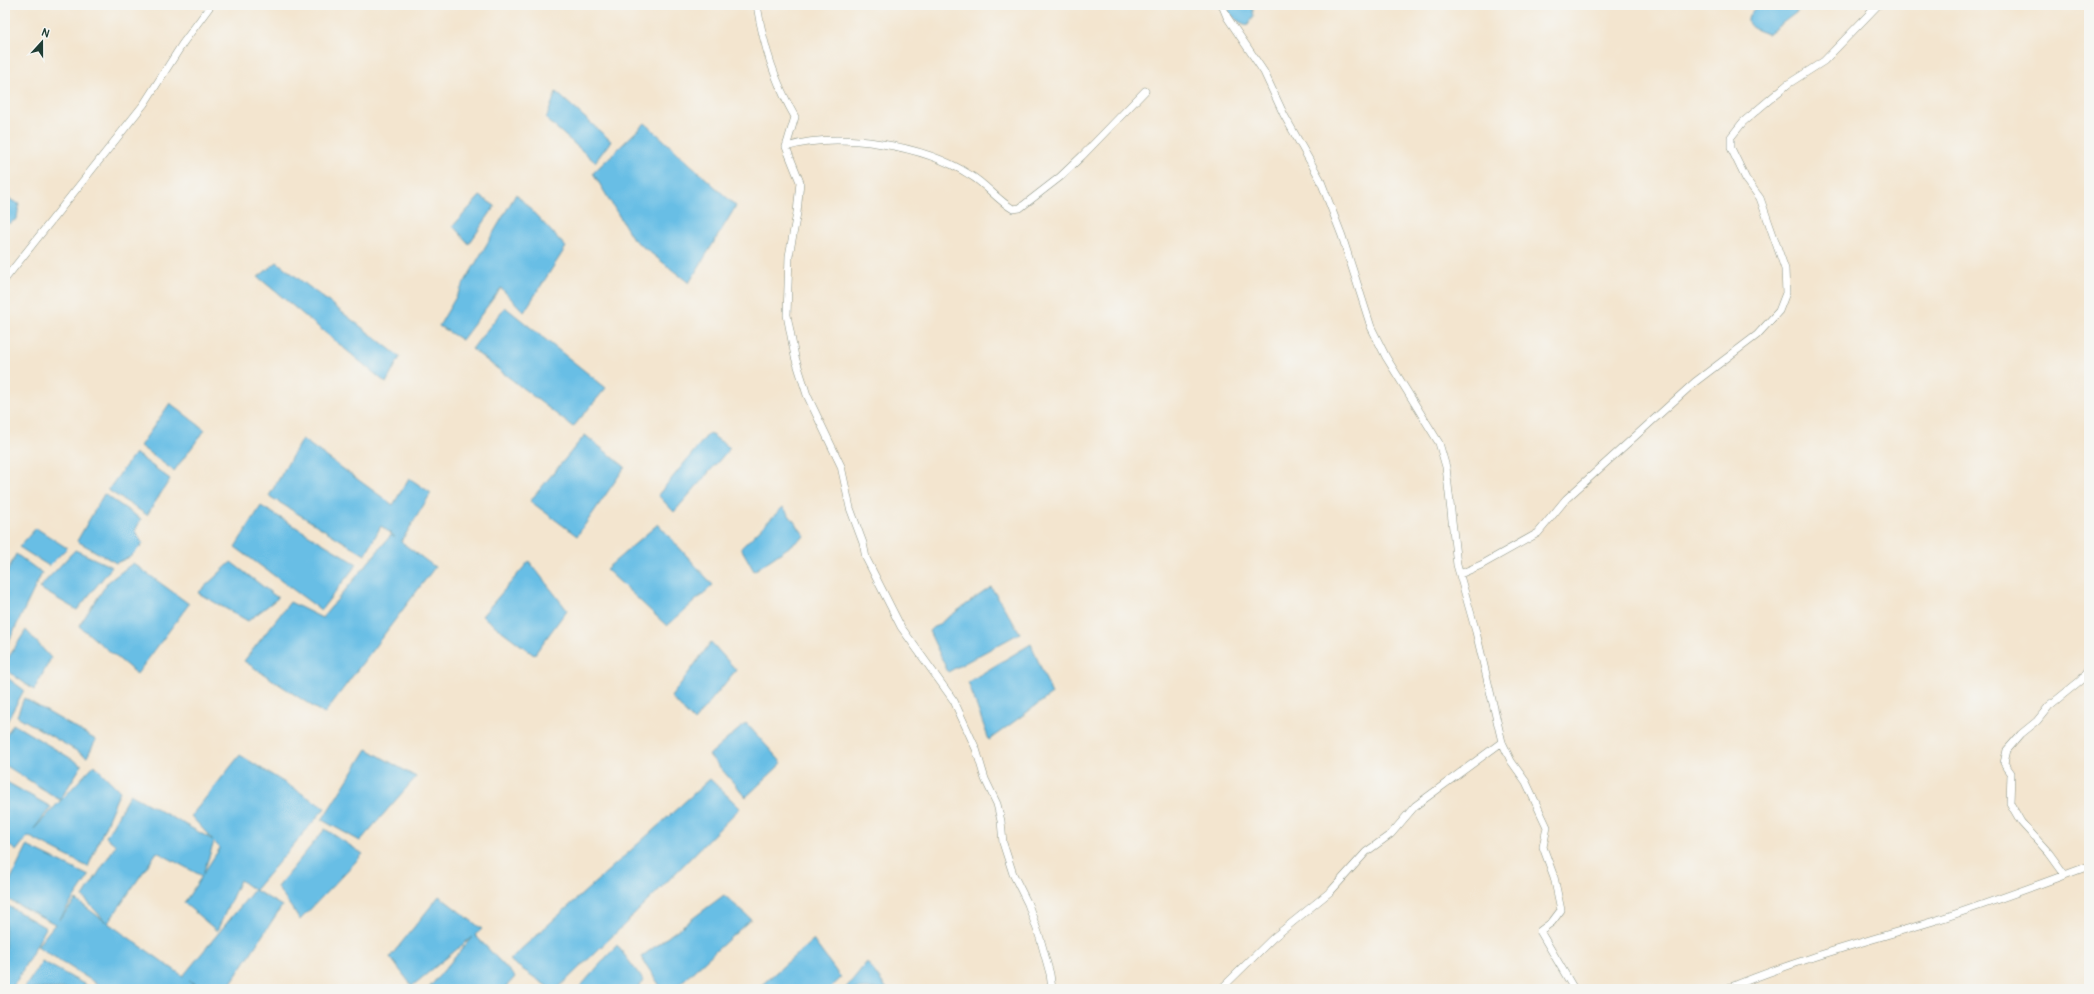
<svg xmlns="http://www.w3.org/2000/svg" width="2094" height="994" font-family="Pangolin,sans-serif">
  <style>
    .water { fill: #68bee5; stroke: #447e8c; fill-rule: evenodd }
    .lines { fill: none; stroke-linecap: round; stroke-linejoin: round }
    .minor-casing { stroke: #899182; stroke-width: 8 }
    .minor { stroke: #fff; stroke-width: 7 }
  </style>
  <rect width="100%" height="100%" fill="#f6f6f2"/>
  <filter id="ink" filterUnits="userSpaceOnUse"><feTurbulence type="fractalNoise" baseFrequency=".025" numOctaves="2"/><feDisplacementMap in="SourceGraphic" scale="8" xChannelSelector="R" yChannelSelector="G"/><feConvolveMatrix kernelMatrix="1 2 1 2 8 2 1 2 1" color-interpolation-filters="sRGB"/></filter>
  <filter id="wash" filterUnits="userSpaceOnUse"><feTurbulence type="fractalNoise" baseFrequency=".012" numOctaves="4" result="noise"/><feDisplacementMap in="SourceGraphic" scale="16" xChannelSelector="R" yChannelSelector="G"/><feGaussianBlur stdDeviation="0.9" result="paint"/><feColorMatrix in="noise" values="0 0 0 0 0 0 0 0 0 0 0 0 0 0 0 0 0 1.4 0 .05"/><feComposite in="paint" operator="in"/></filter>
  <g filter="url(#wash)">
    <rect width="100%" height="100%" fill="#f3e5cf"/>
    <path class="water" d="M1227 5H1252L1254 17 1247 25C1236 21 1230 16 1227 5Z
      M1758 5H1802L1797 12 1768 34C1748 28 1740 22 1758 5Z
      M556 92 611 141 595 162 546 119Z
      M645 123 736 206 689 283 633 239 593 173Z
      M516 194 566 247 524 312 501 288 462 340 439 326Z
      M480 196 495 206 469 244 453 226Z
      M5 197 19 204 17 219 10 223 5 224Z
      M277 262 400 357 386 383 258 277Z
      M505 307 606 388 573 427 472 349Z
      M170 403 205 430 174 471 140 446Z
      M709 433 730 448 674 512 658 495Z
      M585 435 625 467 577 536 530 501Z
      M302 439 393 505 409 478 431 493 401 542 435 567 324 714 244 661 290 602 322 618 391 535 395 537 381 526 365 555 269 496Z
      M135 453 170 479 147 515 108 490Z
      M104 494 141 519 135 531 143 544 130 557 116 563 77 541Z
      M261 506 357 564 321 610 235 547Z
      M783 507 805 536 754 571 741 548Z
      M658 524 713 585 667 626 606 569Z
      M36 528 67 548 49 566 19 547Z
      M75 550 112 567 77 610 39 588Z
      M16 554 42 573 5 649V576Z
      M529 561 567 610 534 655 482 616Z
      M231 562 278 598 248 621 198 593Z
      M133 563 189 604 137 674 79 626 108 582Z
      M991 587 1020 633 948 672 929 631Z
      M26 630 51 658 34 690 5 669V663Z
      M711 642 736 670 694 721 671 697Z
      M1031 644 1052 694 989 740 968 682Z
      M5 676 24 690 5 725Z
      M24 698 96 740 87 757 17 716Z
      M746 723 782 763 746 797 709 755Z
      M13 724 82 765 60 800 5 765V738Z
      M367 749 416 777 360 841 322 820Z
      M240 755 325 808 255 890 282 906 227 989H204L189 980 201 989H105L37 946 55 924 5 898V891L27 846 89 876 59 920 76 900 106 922 83 897 116 845 106 837 130 794 213 840 191 816ZM214 842 220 848 203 874ZM157 852 202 876 184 903 217 931 240 880 254 890 183 976 108 923Z
      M94 765 120 791 88 867 28 836 16 851 5 842V781L51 807 33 830Z
      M710 779 740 808 623 926 557 989H551L509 960Z
      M325 829 363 854 300 920 277 887Z
      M724 895 751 919 674 989H662L641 957Z
      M439 896 482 929 475 935 515 977 504 989H428L472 937 412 986 390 957Z
      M5 904 46 928 12 989H5Z
      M813 940 841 978 829 989H757Z
      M617 945 644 981 637 989H578Z
      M42 961 93 989H24Z
      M867 962 887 989H845Z"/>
  </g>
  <g filter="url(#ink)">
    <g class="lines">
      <g class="minor-casing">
        <path id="minor" d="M757 5C763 45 775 82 795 117L786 147 800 182 797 213 789 256 787 315 795 357 807 395 841 466 850 508 863 543 866 558 901 627 954 701 976 749 985 779 997 804 1001 821 1003 843 1013 874 1028 904 1040 938 1050 974 1052 989
          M1222 5 1227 17 1264 72 1284 115 1320 179 1342 236 1371 327 1386 357 1439 443 1446 467 1457 565 1476 632 1502 742 1511 761 1526 782 1547 827 1543 847 1554 877 1561 910 1552 922 1540 931 1574 989
          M786 147C839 131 924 145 970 175 986 184 997 200 1013 209L1020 208 1060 177 1082 156 1145 91
          M5 279 144 104 183 43 211 5
          M1460 574 1481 565 1538 533 1566 499 1695 382 1757 335 1779 311 1786 293 1785 269 1760 198 1746 179 1731 148V137L1743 122 1788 84 1824 61 1878 5
          M2065 875 2049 853 2021 822 2010 803 2011 773 2004 763 2007 750 2021 734 2037 721 2049 706 2081 680 2089 669
          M1221 989 1273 938 1331 891 1366 852 1391 834 1415 806 1502 742
          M1726 989C1793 961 1864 942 1934 921 1986 904 2038 885 2089 866"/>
      </g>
      <use href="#minor" class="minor"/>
    </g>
  </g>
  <rect width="2094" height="994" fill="none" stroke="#f6f6f2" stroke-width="20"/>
  <g transform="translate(42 42) rotate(21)" stroke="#f6f6f2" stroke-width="3" paint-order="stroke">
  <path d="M0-3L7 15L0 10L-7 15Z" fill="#1f3d34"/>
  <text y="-6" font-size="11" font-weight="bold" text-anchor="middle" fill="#1f3d34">N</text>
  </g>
</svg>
